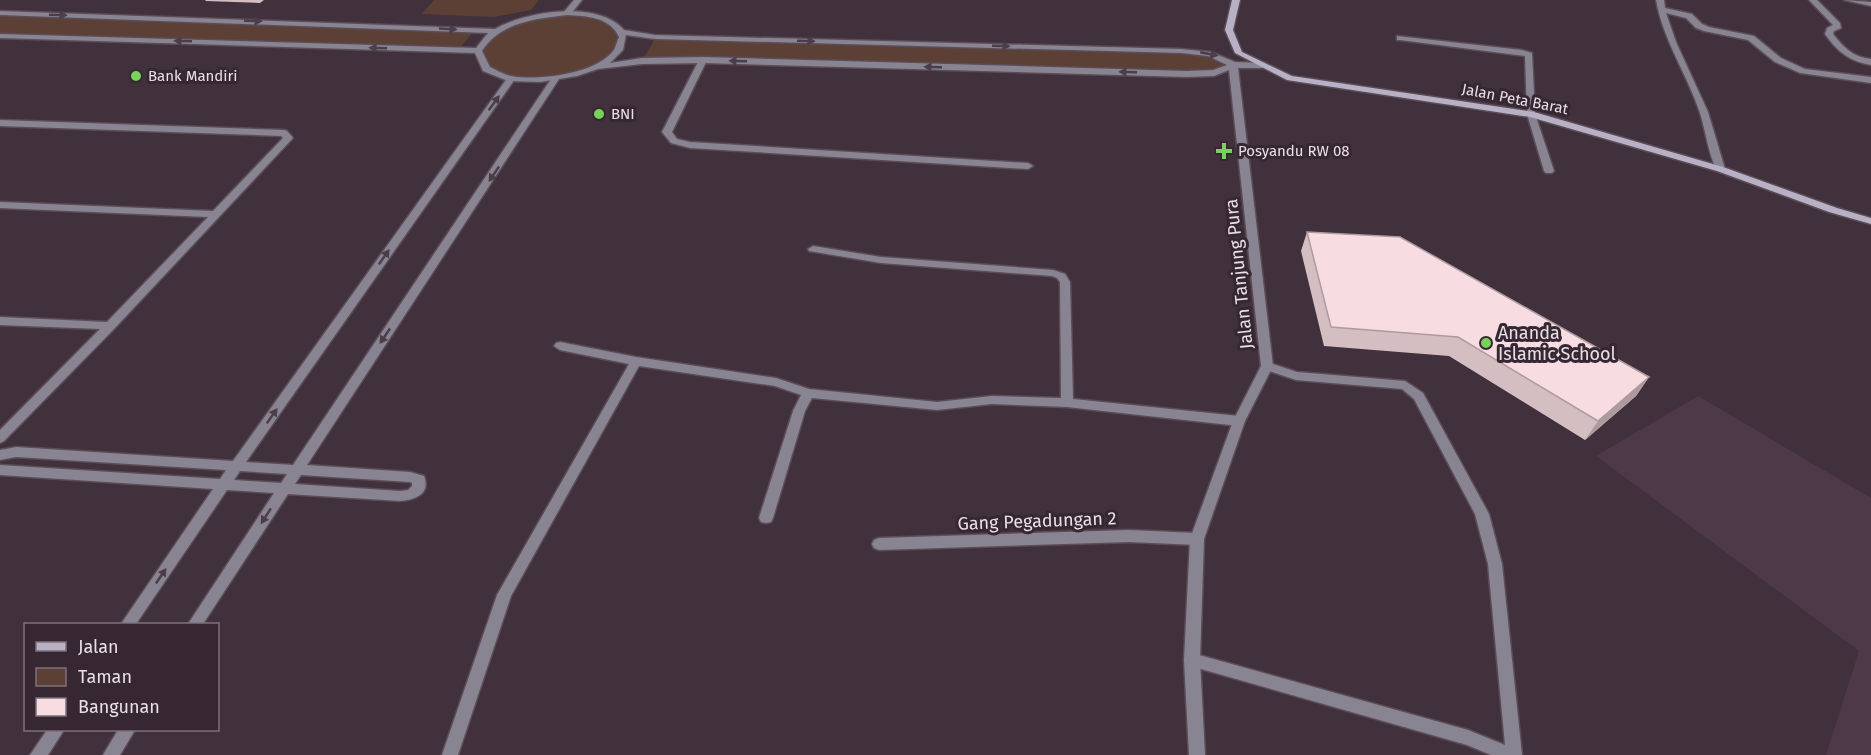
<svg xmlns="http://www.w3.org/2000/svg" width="1871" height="755" font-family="'Fira Sans',sans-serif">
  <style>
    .built { fill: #4e3949 }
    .green { fill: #5c4036 }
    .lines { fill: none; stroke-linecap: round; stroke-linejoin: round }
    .minor-casing { stroke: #5b4d57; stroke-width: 3 }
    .tertiary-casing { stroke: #5b4d57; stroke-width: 3 }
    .secondary-casing { stroke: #5b4d57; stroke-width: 3 }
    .minor { fill: #898491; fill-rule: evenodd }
    .tertiary { fill: #898491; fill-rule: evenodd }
    .secondary { fill: #b8b0c5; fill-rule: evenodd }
    .wall { fill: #d4bec2 }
    .shaded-wall { fill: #ad9b9e }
    .building { fill: #f7dde1; stroke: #ad9b9e; stroke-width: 1.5 }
    .oneway { fill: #4b3e4a }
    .poi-dot { fill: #77d259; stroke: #362732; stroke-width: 2 }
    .labels { text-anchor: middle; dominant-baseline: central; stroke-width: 6; stroke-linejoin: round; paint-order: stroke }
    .far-poi-label { font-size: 15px; fill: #e9dfe6; stroke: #362732; text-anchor: start }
    .far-street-label { font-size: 15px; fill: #e9dfe6; stroke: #362732 }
    .street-label { font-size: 18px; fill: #e9dfe6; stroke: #362732 }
    .poi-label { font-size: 18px; fill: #e9dfe6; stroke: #362732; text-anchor: start }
  </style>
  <rect width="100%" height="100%" fill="#40313c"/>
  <path class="built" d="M1698 396 1871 498V755H1826L1859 651 1596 456Z"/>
  <path class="green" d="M434 0H539L531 10 494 17 422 14Z
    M0 13 475 30 458 50 0 36Z
    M567 13 607 20 622 32 614 55 574 76 511 79 486 69 478 51C491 24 541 18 567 13Z
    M656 37 1208 52 1233 65 1187 74 642 61Z"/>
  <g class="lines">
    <g class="minor-casing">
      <path id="minor" d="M574 0H582L570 15H564L563 13Z
        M1656 0H1664L1665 8 1692 14 1702 24 1709 27 1754 36 1781 58 1805 69 1871 77V83L1800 73 1775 62 1748 40 1704 31 1696 28 1686 18 1666 13 1676 42 1708 112 1725 169 1723 171H1717C1708 153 1706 132 1700 113 1687 74 1663 40 1656 0Z
        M1809 0H1817L1840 23 1841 28 1834 31 1833 34C1844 48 1853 57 1871 59V65C1849 61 1838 52 1825 34L1827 28 1833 25Z
        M1844 0 1871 2V6Z
        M1397 36 1522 50 1532 53 1535 114 1554 171 1552 173H1546L1544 171 1527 114 1525 56 1400 40H1397Z
        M703 57 707 60 672 132 677 139 690 142 1028 163 1033 166 1028 169 690 148 671 143 662 132 699 60Z
        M511 76 515 79 246 462 293 465 551 79 558 77 559 79 307 465 410 472 424 476C431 494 415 500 400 501L288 494 203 624H188L274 493 227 490 136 624H121L213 489 0 475V465L220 479 226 470 16 457 0 460V450L16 447 233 461 508 77ZM240 471 287 474 281 483 234 480ZM301 475 410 482 412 483V486L408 490 400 491 295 484Z
        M0 120 284 130 287 131 293 138 114 329 4 441 0 443V430L100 329 0 325V317L107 322 208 217 0 208V202L213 211 283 138 281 136 0 126Z
        M813 246 881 257 1053 270 1065 274 1070 282 1073 399 1239 416 1243 418 1245 421 1243 424 1239 426 1067 407 992 404 937 410 812 398 805 411 773 518 771 522 766 523 761 522 759 518 793 411 801 395 775 386 639 366 511 596 458 755H442L497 595 629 364 560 350 554 346 556 343 560 342 636 357 776 378 809 389 937 402 992 396 1061 398 1060 282 1057 278 1052 276 881 263 809 251 808 249Z
        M1267 362 1297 372 1405 381 1423 393 1489 514 1502 564 1522 755H1491L1467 745 1187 665 1184 660 1187 655 1192 653 1468 730 1505 745 1488 564 1475 514 1414 399 1402 389 1296 380 1263 369 1261 366Z
        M1129 530 1197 533 1202 535 1204 539 1202 543 1197 545 1129 542 879 550 874 548 872 544 874 540 879 538Z
        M47 730H64L48 755H30Z
        M118 730H135L120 755H103Z"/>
    </g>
    <g class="tertiary-casing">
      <path id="tertiary" d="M0 11 495 29C526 11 598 0 624 30L655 35 1181 49 1211 52 1235 62 1265 63V67L1262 68H1238L1273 366 1245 421 1204 539 1200 660 1205 755H1189L1184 660 1190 539 1233 421 1261 366 1229 70 1214 76 1187 77 703 63 642 64 598 69 577 76 540 82 508 81 483 71 475 53 0 38V34L476 48 488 33 0 15ZM567 15C587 16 610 17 619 37 617 41 616 46 614 50 596 74 539 81 511 76 504 75 497 70 490 67L482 51C501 22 535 19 567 15ZM626 35 655 39 1181 53 1208 56 1227 65 1213 70 1187 71 703 57 642 58 610 63 623 50Z"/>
    </g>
    <g class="secondary-casing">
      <path id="secondary" d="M1232 0H1240L1233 30 1242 52 1292 76 1534 112 1723 167 1837 208 1871 218V224L1829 212 1717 171 1530 117 1287 80 1235 53 1225 30Z"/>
    </g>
    <use href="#minor" class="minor"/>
    <use href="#tertiary" class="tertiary"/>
    <use href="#secondary" class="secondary"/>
  </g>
  <path class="wall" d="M205 0H264L260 3 206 1Z
    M1307 232 1649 377 1636 396 1585 440 1449 356 1324 346 1301 251Z"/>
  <path class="shaded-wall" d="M1649 377 1636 396 1585 440 1598 421Z"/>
  <path class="building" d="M1307 232 1400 237 1649 377 1598 421 1458 337 1331 327Z"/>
  <defs><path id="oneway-solid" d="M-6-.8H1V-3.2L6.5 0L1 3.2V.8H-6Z" transform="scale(1.5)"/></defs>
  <g class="oneway">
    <use href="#oneway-solid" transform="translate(58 15) rotate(2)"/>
    <use href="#oneway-solid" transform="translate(253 21) rotate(2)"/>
    <use href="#oneway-solid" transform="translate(448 29) rotate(3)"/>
    <use href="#oneway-solid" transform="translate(183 41) rotate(-178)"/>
    <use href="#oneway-solid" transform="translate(806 41) rotate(2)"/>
    <use href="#oneway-solid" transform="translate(1001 46) rotate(2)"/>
    <use href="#oneway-solid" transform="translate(378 48) rotate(-178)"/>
    <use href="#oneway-solid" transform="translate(1209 54) rotate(11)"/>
    <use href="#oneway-solid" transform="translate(738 61) rotate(-178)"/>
    <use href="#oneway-solid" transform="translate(933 67) rotate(-178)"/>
    <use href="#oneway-solid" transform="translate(1128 72) rotate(-178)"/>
    <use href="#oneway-solid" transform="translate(494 103) rotate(-54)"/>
    <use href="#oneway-solid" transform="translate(494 174) rotate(124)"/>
    <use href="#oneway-solid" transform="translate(384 257) rotate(-55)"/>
    <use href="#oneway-solid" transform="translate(385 336) rotate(124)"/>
    <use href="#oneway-solid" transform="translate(272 416) rotate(-55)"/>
    <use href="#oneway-solid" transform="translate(266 516) rotate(123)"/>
    <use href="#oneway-solid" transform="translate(161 576) rotate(-56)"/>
  </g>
  <g class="poi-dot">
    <circle cx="136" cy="76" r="6"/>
    <circle cx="599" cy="114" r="6"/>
    <path d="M1221 142h6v6h6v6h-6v6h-6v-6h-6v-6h6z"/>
    <circle cx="1486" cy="343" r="6"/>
  </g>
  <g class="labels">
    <g class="far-poi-label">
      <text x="148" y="76">Bank Mandiri</text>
      <text x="611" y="114">BNI</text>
      <text x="1238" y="151">Posyandu RW 08</text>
    </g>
    <g class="far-street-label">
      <text transform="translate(1515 99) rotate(11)">Jalan Peta Barat</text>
    </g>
    <g class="street-label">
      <text transform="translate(1239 274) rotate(-96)">Jalan Tanjung Pura</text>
      <text transform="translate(1037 521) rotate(-2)">Gang Pegadungan 2</text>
    </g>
    <g class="poi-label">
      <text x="1498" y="333">Ananda<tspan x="1498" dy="21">Islamic School</tspan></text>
    </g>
  </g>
  <rect x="24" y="623" width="195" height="108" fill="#362732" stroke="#7e717a" stroke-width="1.5"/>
  <rect x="36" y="642" width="30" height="9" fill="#b8b0c5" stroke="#7e717a" stroke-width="1.5"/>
  <text x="78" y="653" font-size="18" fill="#e9dfe6">Jalan</text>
  <rect x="36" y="668" width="30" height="18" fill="#5c4036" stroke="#7e717a" stroke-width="1.5"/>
  <text x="78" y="683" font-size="18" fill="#e9dfe6">Taman</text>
  <rect x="36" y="698" width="30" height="18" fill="#f7dde1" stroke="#7e717a" stroke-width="1.5"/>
  <text x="78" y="713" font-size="18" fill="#e9dfe6">Bangunan</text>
</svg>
